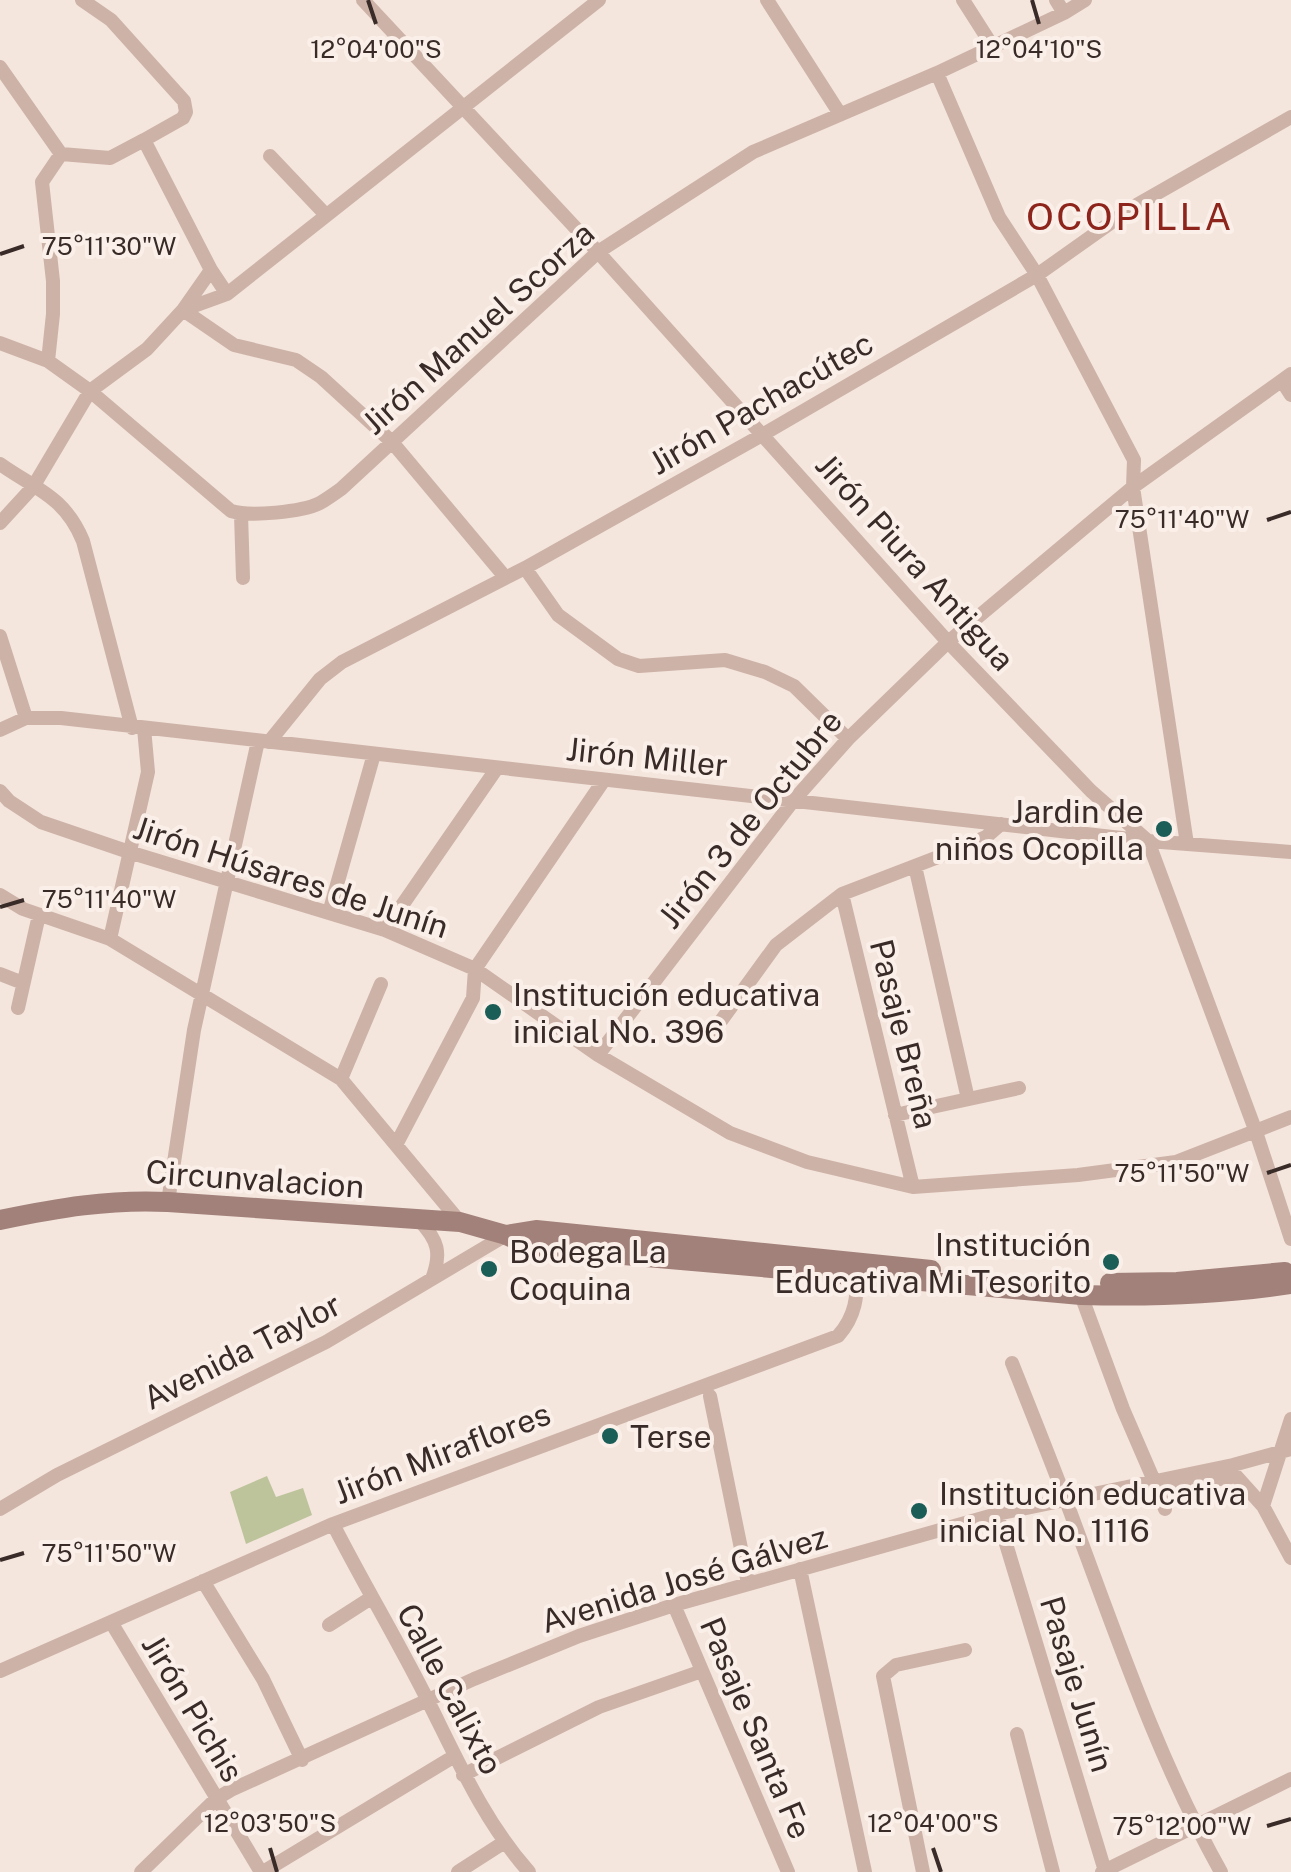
<svg xmlns="http://www.w3.org/2000/svg" width="1291" height="1872" font-family="'Public Sans',sans-serif">
  <style>
    .green { fill: #bdc49b }
    .lines { fill: none; stroke-linecap: round; stroke-linejoin: round }
    .street { stroke: #cdb2a7; stroke-width: 14 }
    .secondary { stroke: #a18179; stroke-width: 20 }
    .ticks { fill: none; stroke: #392b28; stroke-width: 4 }
    .poi-dot { fill: #1b5d57; stroke: #fbf0e9; stroke-width: 4 }
    .labels { text-anchor: middle; dominant-baseline: central; stroke-width: 8; stroke-linejoin: round; paint-order: stroke }
    .street-label { font-size: 32px; fill: #392b28; stroke: #fbf0e9 }
    .poi-label { font-size: 32px; fill: #392b28; stroke: #fbf0e9; text-anchor: start }
    .quarter-label { font-size: 38px; letter-spacing: 2.5px; fill: #8d251c; stroke: #fbf0e9 }
    .ticks-label { font-size: 25px; text-anchor: middle; fill: #392b28; stroke: #fbf0e9; stroke-width: 8; stroke-linejoin: round; paint-order: stroke }
  </style>
  <rect width="100%" height="100%" fill="#f4e5dd"/>
  <path class="green" d="M267 1476 276 1497 303 1488 312 1515 246 1544 230 1492Z"/>
  <g class="lines">
    <path class="street" d="M82 0 111 20 184 101 186 112 183 118 144 140 211 270 227 294
      M363 0 598 252 948 642 1091 791 1148 841 1256 1132 1291 1239
      M767 0 840 114
      M963 0 993 47
      M1056 0 1064 13
      M0 67 61 154 42 182 53 281V314L48 361
      M937 73 999 217 1037 275 1134 460 1133 487 1187 844
      M61 154 110 158 144 140
      M270 156 325 214
      M211 270 183 310 234 345 296 360 321 377 392 442 505 577
      M0 343 48 361 90 391 231 511C250 517 302 512 320 503 327 499 334 494 341 489L598 252 753 152 937 73 1064 13 1085 0
      M1282 381 1291 395
      M0 464C37 490 65 497 83 541L132 728
      M241 514 243 578
      M0 523 33 487 90 391 147 349 183 310 227 294 599 0
      M525 568 558 615 618 659 639 666 725 660 765 672 794 686 848 739
      M0 636 26 718
      M0 730 26 718H61L1148 841 1291 852
      M269 742 320 679 342 662 525 568 762 435 1037 275 1133 207 1291 117
      M0 791 9 801 41 822 132 853 385 930 475 969 598 1055 730 1133 807 1162 913 1187 1078 1175 1176 1162 1291 1117
      M915 866 968 1099
      M842 894 913 1187
      M0 895 23 909 110 939 341 1079 460 1222
      M329 913 374 754
      M385 930 497 768
      M110 939 148 772 144 728
      M0 974 23 983
      M18 1008 39 915
      M710 1036 776 945 842 894 959 849 986 837 1001 824
      M598 1055 793 801 848 739 948 642 1133 487 1291 374
      M341 1079 381 984
      M895 1115 1019 1088
      M397 1143 473 998 475 969 604 780
      M168 1202 194 1030 258 741
      M419 1220C438 1240 442 1253 432 1279
      M1081 1295 1123 1409 1158 1490 1236 1476 1263 1506 1291 1558
      M1012 1363C1030 1408 1048 1453 1065 1498 1113 1625 1155 1754 1221 1872
      M710 1396 748 1583
      M1158 1490 1165 1509
      M1263 1506 1291 1419
      M0 1509 57 1475 326 1342 506 1235
      M997 1514 1105 1871
      M333 1524C363 1583 398 1641 428 1701 458 1761 484 1821 529 1872
      M800 1569 865 1872
      M203 1581 263 1679 302 1760
      M674 1605 788 1872
      M111 1622 261 1872
      M329 1625 371 1598
      M0 1671 333 1524 838 1336C856 1316 857 1297 858 1270
      M1017 1734 1053 1872
      M463 1775 599 1707 702 1671
      M141 1872 216 1799 231 1790 474 1679 579 1636 674 1605 997 1514 1233 1465 1291 1449
      M263 1872 453 1757
      M458 1872 503 1843
      M923 1872 883 1676 896 1665 965 1650
      M1102 1872 1291 1779"/>
    <path class="secondary" d="M0 1220C57 1208 110 1199 168 1202L460 1222 506 1235 532 1247 1081 1295C1152 1297 1220 1295 1291 1284
      M506 1235 536 1230 931 1270
      M1110 1283 1177 1282 1285 1272"/>
  </g>
  <path class="ticks" d="M368 0 376 24M1032 0 1039 24M0 254 24 246M1267 520 1291 512M0 907 24 900M1267 1173 1291 1165M0 1560 24 1553M1267 1826 1291 1819M270 1848 277 1872M933 1848 941 1872"/>
  <g class="poi-dot">
    <circle cx="1164" cy="829" r="10"/>
    <circle cx="493" cy="1012" r="10"/>
    <circle cx="1111" cy="1262" r="10"/>
    <circle cx="489" cy="1269" r="10"/>
    <circle cx="610" cy="1436" r="10"/>
    <circle cx="919" cy="1511" r="10"/>
  </g>
  <g class="labels">
    <g class="street-label">
      <text transform="translate(478 328) rotate(-42)">Jirón Manuel Scorza</text>
      <text transform="translate(761 403) rotate(-30)">Jirón Pachacútec</text>
      <text transform="translate(915 562) rotate(48)">Jirón Piura Antigua</text>
      <text transform="translate(647 757) rotate(6)">Jirón Miller</text>
      <text transform="translate(750 819) rotate(-51)">Jirón 3 de Octubre</text>
      <text transform="translate(291 877) rotate(18)">Jirón Húsares de Junín</text>
      <text transform="translate(904 1034) rotate(76)">Pasaje Breña</text>
      <text transform="translate(255 1179) rotate(4)">Circunvalacion</text>
      <text transform="translate(242 1351) rotate(-27)">Avenida Taylor</text>
      <text transform="translate(442 1453) rotate(-21)">Jirón Miraflores</text>
      <text transform="translate(684 1579) rotate(-17)">Avenida José Gálvez</text>
      <text transform="translate(1077 1684) rotate(73)">Pasaje Junín</text>
      <text transform="translate(450 1689) rotate(62)">Calle Calixto</text>
      <text transform="translate(193 1708) rotate(59)">Jirón Pichis</text>
      <text transform="translate(756 1728) rotate(67)">Pasaje Santa Fe</text>
    </g>
    <g class="poi-label">
      <text x="1144" y="811" text-anchor="end">Jardin de<tspan x="1144" dy="37">niños Ocopilla</tspan></text>
      <text x="513" y="994">Institución educativa<tspan x="513" dy="37">inicial No. 396</tspan></text>
      <text x="1091" y="1244" text-anchor="end">Institución<tspan x="1091" dy="37">Educativa Mi Tesorito</tspan></text>
      <text x="509" y="1251">Bodega La<tspan x="509" dy="37">Coquina</tspan></text>
      <text x="630" y="1436">Terse</text>
      <text x="939" y="1493">Institución educativa<tspan x="939" dy="37">inicial No. 1116</tspan></text>
    </g>
    <g class="quarter-label">
      <text x="1130" y="216">OCOPILLA</text>
    </g>
  </g>
  <g class="ticks-label">
    <text x="376" y="58">12°04'00"S</text>
    <text x="1039" y="58">12°04'10"S</text>
    <text x="109" y="255">75°11'30"W</text>
    <text x="1182" y="528">75°11'40"W</text>
    <text x="109" y="908">75°11'40"W</text>
    <text x="1182" y="1182">75°11'50"W</text>
    <text x="109" y="1562">75°11'50"W</text>
    <text x="270" y="1832">12°03'50"S</text>
    <text x="933" y="1832">12°04'00"S</text>
    <text x="1182" y="1835">75°12'00"W</text>
  </g>
</svg>
